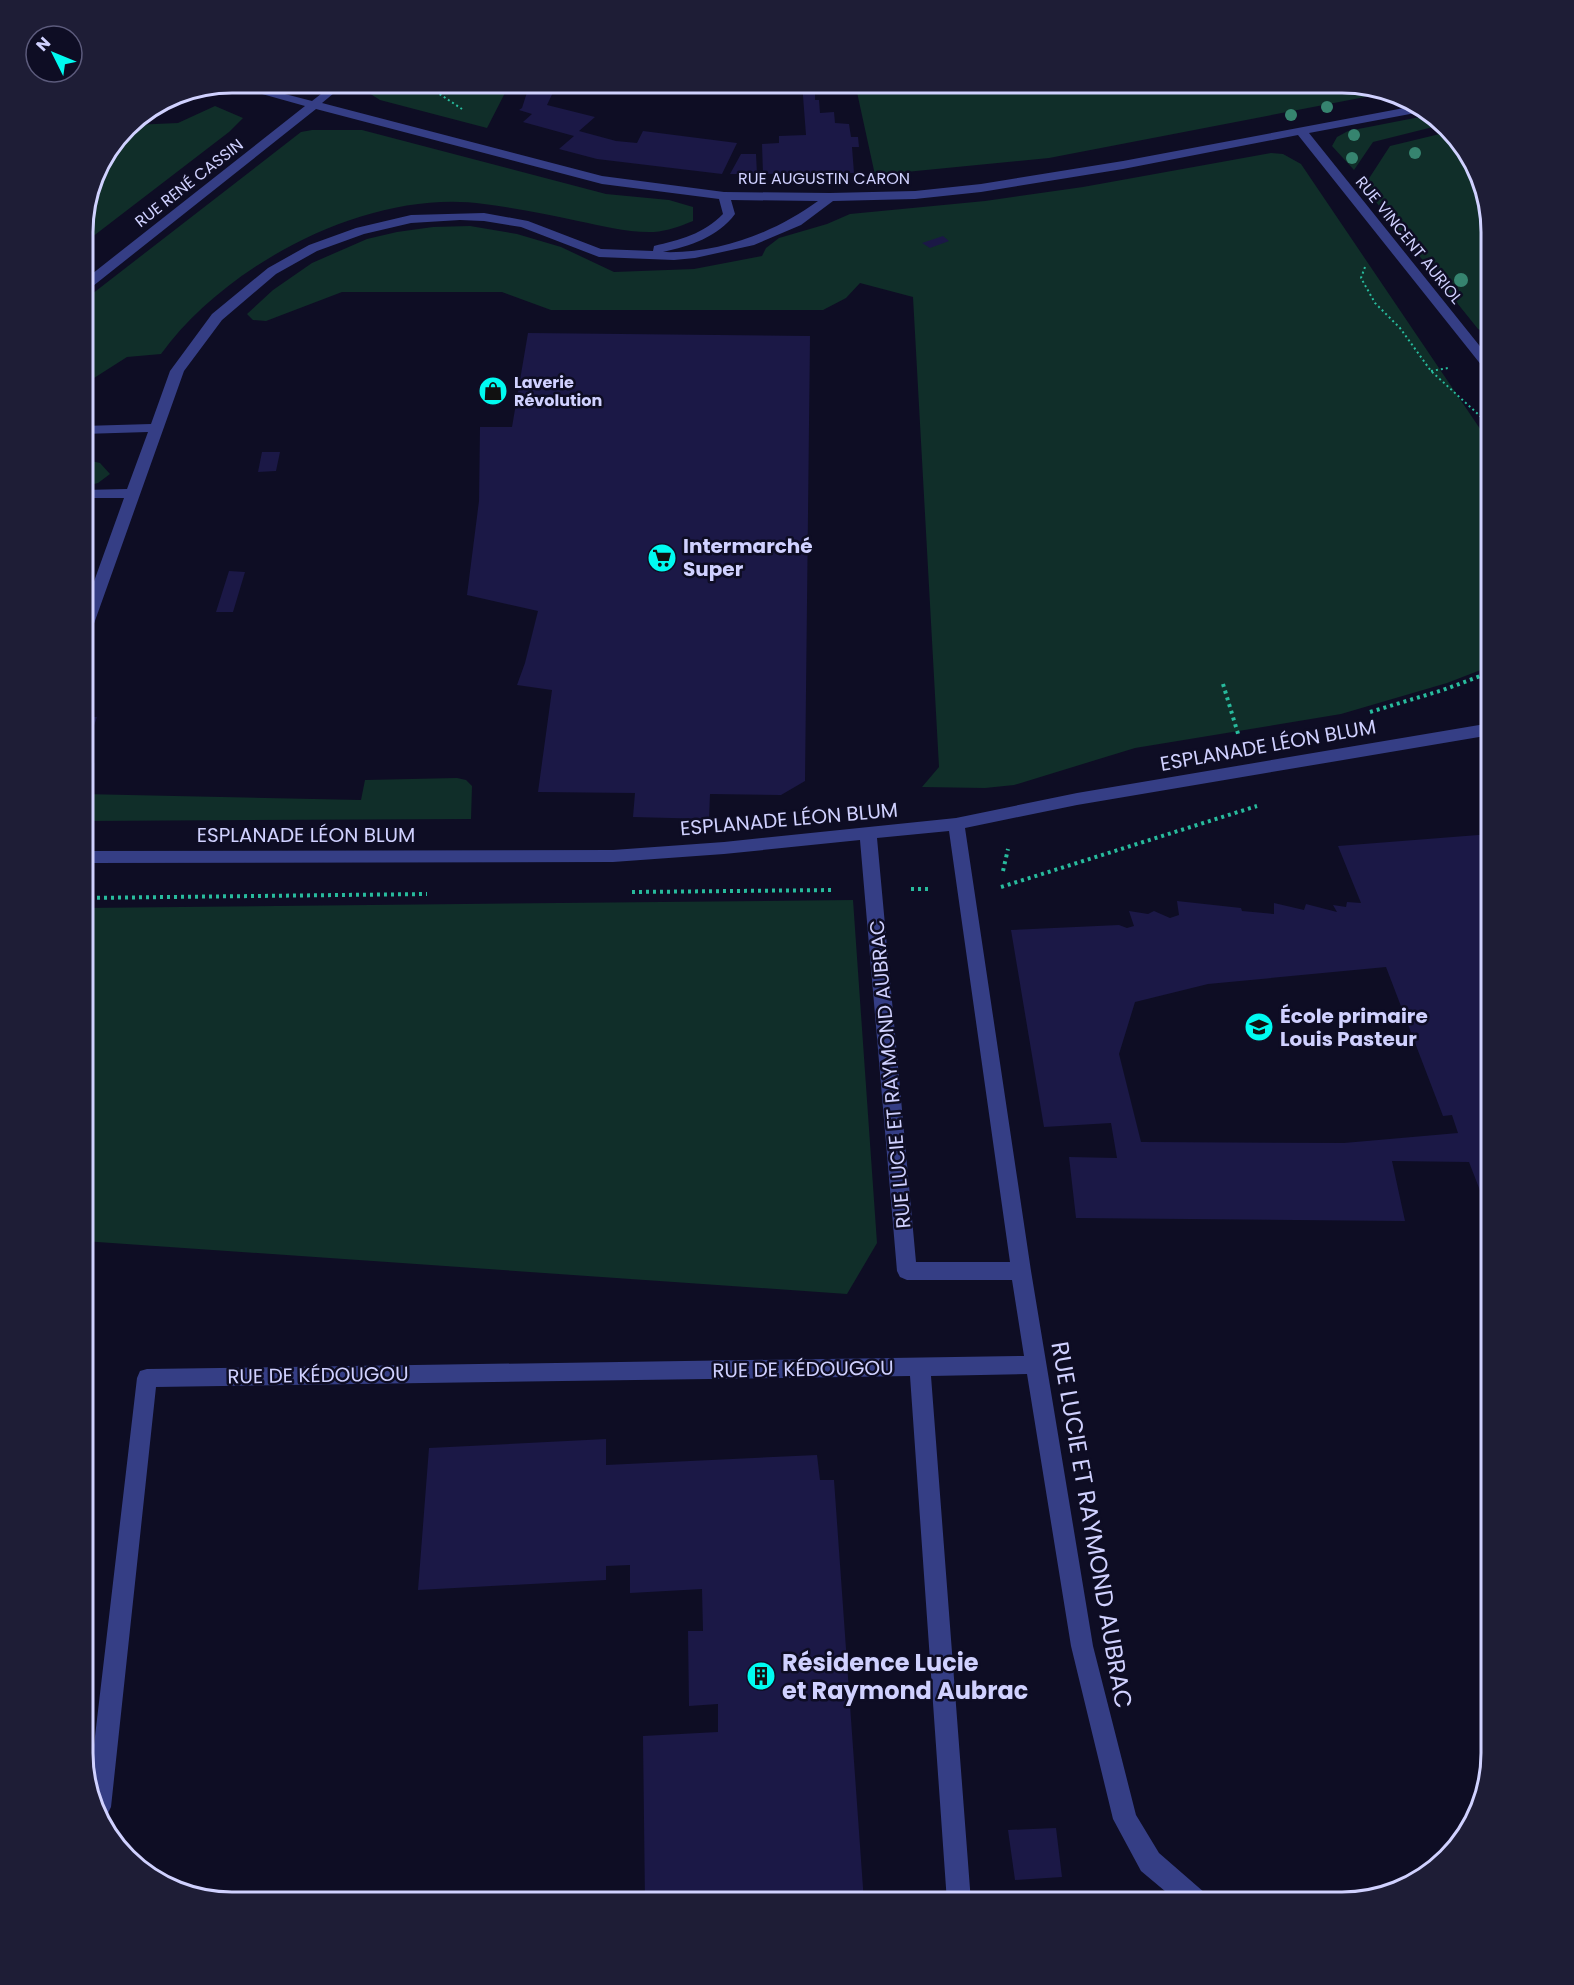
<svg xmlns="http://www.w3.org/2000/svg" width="1574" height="1985" font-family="Poppins,sans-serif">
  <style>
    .green { fill: #102e29 }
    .building { fill: #1b1846; fill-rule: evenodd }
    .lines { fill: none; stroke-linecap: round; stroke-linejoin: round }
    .path-far1 { stroke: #28bb9d; stroke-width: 2; stroke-dasharray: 2 3; stroke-linecap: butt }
    .path { stroke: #28bb9d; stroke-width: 4; stroke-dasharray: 3 4; stroke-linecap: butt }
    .minor { fill: #353e85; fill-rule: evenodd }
    .tree { fill: #36846f }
    .labels { text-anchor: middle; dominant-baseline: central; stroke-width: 5; stroke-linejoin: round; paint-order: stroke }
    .far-street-label { font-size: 16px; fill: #d0d1ff; stroke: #0e0d24 }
    .far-poi-label { font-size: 16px; font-weight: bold; fill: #d0d1ff; stroke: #0e0d24; text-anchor: start }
    .poi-label { font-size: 20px; font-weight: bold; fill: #d0d1ff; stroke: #0e0d24; text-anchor: start }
    .street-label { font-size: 20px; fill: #d0d1ff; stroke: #0e0d24 }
    .near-street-label { font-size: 24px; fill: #d0d1ff; stroke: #0e0d24 }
    .near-poi-label { font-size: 24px; font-weight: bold; fill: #d0d1ff; stroke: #0e0d24; text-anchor: start }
    .rim { fill: none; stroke: #d0d1ff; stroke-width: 3 }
  </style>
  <rect width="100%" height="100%" fill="#0e0d24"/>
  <path class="green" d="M369 83H514L507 89 487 128 380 100 369 93 367 88Z
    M855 83H1352L1386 93 1049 158 875 175Z
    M215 106 243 118 229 132 83 244V222L98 165 122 135 133 125 178 123Z
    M1430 115 1441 125 1373 142 1354 170 1332 146 1337 137 1348 131Z
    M312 130H362L606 194 669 200 693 207V221C681 226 667 231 654 232 628 233 603 226 578 221 547 214 516 208 484 204 370 188 227 263 161 354L127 357 83 385V301L301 132Z
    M1448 132 1467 149 1491 232V330L1490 334 1478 329 1360 182 1368 180 1390 146Z
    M1271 153 1283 154 1301 164 1491 445V666L1447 683 1341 714 1135 748 1014 785 985 788 922 787 939 767 913 297 860 283 846 298 823 310H551L502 292H342L266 321 253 320 247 314 273 290 312 263 367 239 397 232 433 227 470 226 517 234 561 247 614 272 694 269 762 256 766 248 779 238 827 224 850 214 985 201 1083 187Z
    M83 459 100 463 110 474 98 483 83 487Z
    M457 778 466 780 472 786 471 819 83 821V794L361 800 365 780Z
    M853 900 877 1243 847 1294 83 1241V908Z"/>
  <path class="building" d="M530 83 556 86 547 105 595 117 579 131 616 141 637 143 643 131 737 143 722 174 597 159 559 149 574 136 523 122 532 114 519 110 522 108Z
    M802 83H815V100H819L820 113 834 112 835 123 849 124 851 137H858L859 147H852L854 173 763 174 762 144 779 143V136L806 135Z
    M741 154H756L757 174H730Z
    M943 236 949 241 930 248 922 243Z
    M528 333 810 336 805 781 781 795 710 794 709 819 633 817 635 793 538 792 552 690 517 685 525 663 538 611 467 595 479 501 480 427H512Z
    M262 452H280L276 471 258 472Z
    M229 571 245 572 233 612H216Z
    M83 717H97L90 737H83Z
    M1491 834V1219L1469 1162 1392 1161 1405 1221 1076 1218 1069 1157 1117 1158 1111 1123 1044 1127 1011 930 1119 925 1127 928 1134 926 1129 911 1148 914 1154 911 1170 918 1179 915 1177 901 1241 908 1242 911 1274 914V903L1304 910 1306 904 1337 912 1333 905 1346 907 1347 902 1361 903 1338 846ZM1386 967 1443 1116 1452 1115 1458 1133 1344 1143 1141 1142 1119 1054 1135 1002 1208 984Z
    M606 1439V1465L817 1455 820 1480H834L864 1902H645L643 1736 718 1732V1704L689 1706 688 1631H703L702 1589 630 1593V1565L606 1566V1580L418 1590 429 1448Z
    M1056 1828 1062 1877 1015 1880 1008 1830Z"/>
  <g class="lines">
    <path class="path-far1" d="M423 83 462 109
      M1365 267 1361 278 1375 303 1400 328 1431 371 1491 426
      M1431 371 1448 368"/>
    <path class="path" d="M1223 684 1239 737
      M1370 712 1443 690 1491 672
      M1003 871 1008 849
      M1001 887 1257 806
      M911 889H928
      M632 892 835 890
      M83 898 427 894"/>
    <path class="minor" d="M232 82 242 83 312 101 335 83H346L322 103 602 176 724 192 830 193 915 191 981 184 1123 161 1420 105 1426 111 1309 133 1491 360V372L1486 371 1298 135 1123 169 981 192 915 199 833 201 801 225 754 245 695 258 674 260 599 257 521 227 484 221 460 220 411 223 364 234 317 251 276 274 222 320 184 371 91 632 83 637V612L124 498H83V490L127 489 148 432 83 434V426L151 424 170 371 212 314 268 268 309 245 356 228 411 215 484 213 528 221 601 249 653 251 654 246C679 240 704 234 723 214L719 199 602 184 316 109 88 290 83 291V281L305 106 226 84ZM731 200 818 201C774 233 718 254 663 252 690 246 718 237 735 214Z
      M1491 723V735L1077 805 965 828 1031 1271 1093 1646 1136 1815 1159 1853 1205 1893 1208 1902H1178L1141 1871 1113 1819 1071 1646 1027 1374 931 1376 971 1902H947L910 1376 156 1387 111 1807 107 1815 102 1818 90 1779 137 1378 140 1371 147 1369 1024 1356 1012 1280H907L900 1277 897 1271 860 840 724 854 613 862 83 863V851L613 850 724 842 956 818 1077 793ZM949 831 1010 1262H916L877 838Z"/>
  </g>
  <g class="tree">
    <circle cx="1327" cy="107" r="6"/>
    <circle cx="1291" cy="115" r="6"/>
    <circle cx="1354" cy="135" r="6"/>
    <circle cx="1415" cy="153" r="6"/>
    <circle cx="1352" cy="158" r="6"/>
    <circle cx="1461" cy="280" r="7"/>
  </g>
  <defs>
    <g id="shop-disc" transform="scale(1.5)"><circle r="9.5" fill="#00fbf1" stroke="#0e0d24"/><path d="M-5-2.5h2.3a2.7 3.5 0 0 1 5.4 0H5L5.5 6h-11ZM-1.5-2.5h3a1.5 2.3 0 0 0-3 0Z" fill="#111"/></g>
    <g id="supermarket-disc" transform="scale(1.5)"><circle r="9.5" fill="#00fbf1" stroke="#0e0d24"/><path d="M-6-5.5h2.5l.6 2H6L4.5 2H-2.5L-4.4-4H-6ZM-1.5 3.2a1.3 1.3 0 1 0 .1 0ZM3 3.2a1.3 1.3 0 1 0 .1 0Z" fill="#111"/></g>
    <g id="school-disc" transform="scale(1.5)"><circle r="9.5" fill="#00fbf1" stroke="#0e0d24"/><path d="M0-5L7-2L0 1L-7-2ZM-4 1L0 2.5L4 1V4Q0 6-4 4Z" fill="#111"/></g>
    <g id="building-disc" transform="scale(1.5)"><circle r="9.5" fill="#00fbf1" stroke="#0e0d24"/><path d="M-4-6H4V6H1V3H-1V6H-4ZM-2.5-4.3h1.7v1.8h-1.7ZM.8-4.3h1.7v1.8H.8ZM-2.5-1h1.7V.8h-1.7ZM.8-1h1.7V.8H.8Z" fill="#111"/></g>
  </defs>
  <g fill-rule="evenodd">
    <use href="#shop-disc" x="493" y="391"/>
    <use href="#supermarket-disc" x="662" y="558"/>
    <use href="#school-disc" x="1259" y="1027"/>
    <use href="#building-disc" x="761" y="1676"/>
  </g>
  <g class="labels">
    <g class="far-street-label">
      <text x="824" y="178">RUE AUGUSTIN CARON</text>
      <text transform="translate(189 183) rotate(-38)">RUE RENÉ CASSIN</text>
      <text transform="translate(1409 240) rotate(51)">RUE VINCENT AURIOL</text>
    </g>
    <g class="far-poi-label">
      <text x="514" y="382">Laverie<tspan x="514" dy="18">Révolution</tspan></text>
    </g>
    <g class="poi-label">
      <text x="683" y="546">Intermarché<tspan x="683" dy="23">Super</tspan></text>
      <text x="1280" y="1016">École primaire<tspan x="1280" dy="23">Louis Pasteur</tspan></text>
    </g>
    <g class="street-label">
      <text transform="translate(1268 745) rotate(-10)">ESPLANADE LÉON BLUM</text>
      <text transform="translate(789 819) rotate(-5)">ESPLANADE LÉON BLUM</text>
      <text x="306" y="835">ESPLANADE LÉON BLUM</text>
      <text transform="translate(890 1074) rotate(-95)">RUE LUCIE ET RAYMOND AUBRAC</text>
      <text transform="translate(803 1369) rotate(-1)">RUE DE KÉDOUGOU</text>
      <text transform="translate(318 1375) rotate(-1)">RUE DE KÉDOUGOU</text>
    </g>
    <g class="near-street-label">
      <text transform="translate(1092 1525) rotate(80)">RUE LUCIE ET RAYMOND AUBRAC</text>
    </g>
    <g class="near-poi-label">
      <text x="782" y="1662">Résidence Lucie<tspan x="782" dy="28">et Raymond Aubrac</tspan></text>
    </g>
  </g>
  <path d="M0 0H1574V1985H0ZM232 93H1342A139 139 0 0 1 1481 232V1753A139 139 0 0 1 1342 1892H232A139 139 0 0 1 93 1753V232A139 139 0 0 1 232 93Z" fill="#1e1d36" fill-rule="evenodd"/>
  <path class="rim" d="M232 93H1342A139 139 0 0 1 1481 232V1753A139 139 0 0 1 1342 1892H232A139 139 0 0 1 93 1753V232A139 139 0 0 1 232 93Z"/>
  <g transform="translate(54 54) rotate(313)"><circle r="28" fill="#0e0d24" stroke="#5c5b7c" stroke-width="1.5"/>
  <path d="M0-4.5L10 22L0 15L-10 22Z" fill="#00fbf1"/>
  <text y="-9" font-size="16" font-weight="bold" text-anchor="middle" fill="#d0d1ff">N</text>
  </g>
</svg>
